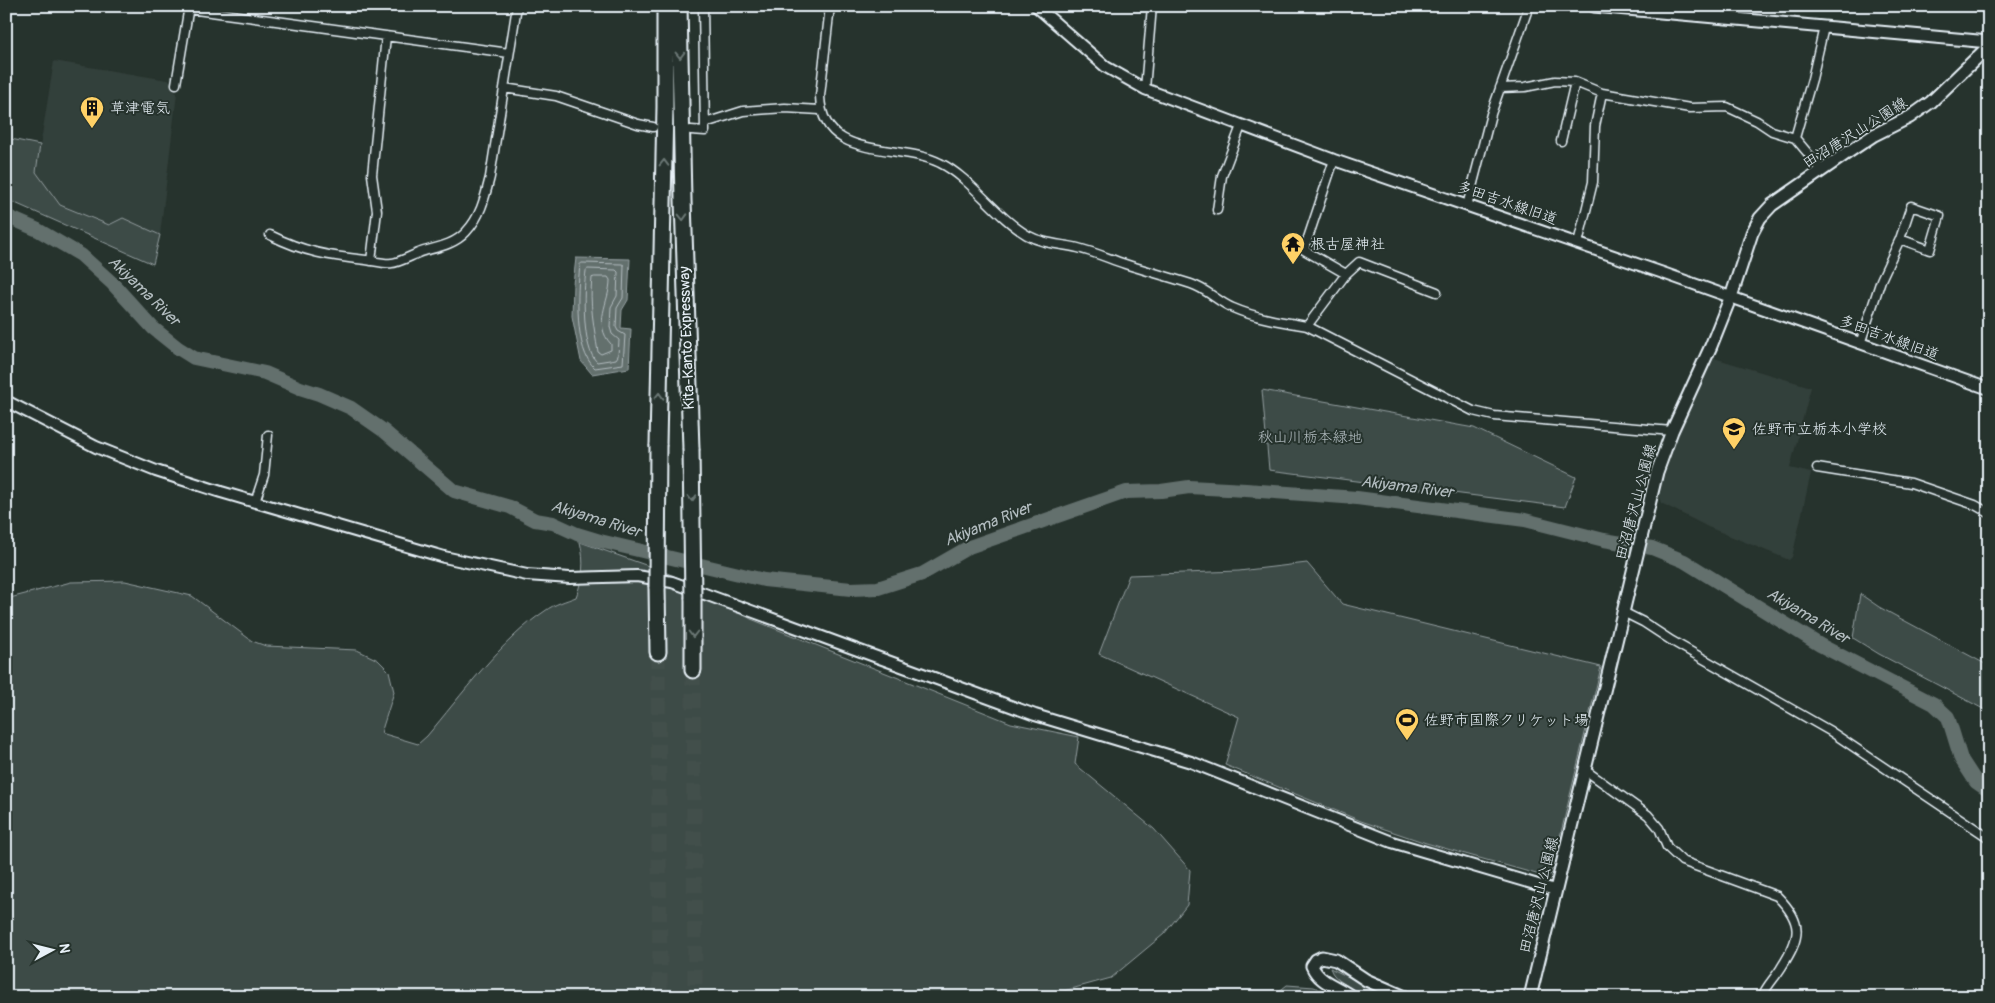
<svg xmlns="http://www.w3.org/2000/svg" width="1995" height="1003" font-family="Pangolin,'Klee One',sans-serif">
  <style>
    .built { fill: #333f3a }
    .green { fill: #3e4b47; stroke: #939ea0 }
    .water { fill: #636f6d; stroke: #98a3a5 }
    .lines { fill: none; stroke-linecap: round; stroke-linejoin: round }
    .shore { stroke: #b3bdc0; stroke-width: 1 }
    .river { stroke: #636f6d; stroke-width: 14 }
    .motorway-tunnel { stroke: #43504b; stroke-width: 15; stroke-dasharray: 15 8; stroke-linecap: butt }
    .minor-casing { stroke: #e8f1f8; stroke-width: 11 }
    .tertiary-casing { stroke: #e8f1f8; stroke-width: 14 }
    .secondary-casing { stroke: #e8f1f8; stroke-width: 15 }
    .motorway-casing { stroke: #e8f1f8; stroke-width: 19 }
    .minor { stroke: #26332d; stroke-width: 8 }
    .tertiary { stroke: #26332d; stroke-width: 10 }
    .secondary { stroke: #26332d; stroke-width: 11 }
    .motorway { stroke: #26332d; stroke-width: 15 }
    .motorway-bridge-casing { stroke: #e8f1f8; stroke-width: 19; stroke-linecap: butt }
    .motorway-bridge { stroke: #26332d; stroke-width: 15 }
    .oneway { stroke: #6a7674 }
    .labels { text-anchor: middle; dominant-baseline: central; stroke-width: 4; stroke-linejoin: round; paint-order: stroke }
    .poi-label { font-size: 15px; fill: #e8f1f8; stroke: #26332d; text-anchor: start }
    .street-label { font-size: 15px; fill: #e8f1f8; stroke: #26332d }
    .park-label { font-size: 15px; fill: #b5bfc3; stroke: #26332d }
    .water-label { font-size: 16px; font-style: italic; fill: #b3bdc0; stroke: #26332d }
  </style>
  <rect width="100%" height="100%" fill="#26332d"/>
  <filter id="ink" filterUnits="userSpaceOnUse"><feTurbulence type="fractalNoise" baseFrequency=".02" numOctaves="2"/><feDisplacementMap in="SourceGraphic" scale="10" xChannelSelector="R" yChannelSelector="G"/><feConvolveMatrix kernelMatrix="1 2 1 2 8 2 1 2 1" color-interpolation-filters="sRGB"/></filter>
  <g filter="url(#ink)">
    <path class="built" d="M54 61 173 81 171 89 177 93 160 235 123 218 109 225 60 205 36 172Z
      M1714 358 1811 387 1790 468 1811 473 1796 540 1792 557 1789 560 1708 527 1661 503 1658 495 1662 482 1679 432Z"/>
    <path class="green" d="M6 138 40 145 36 172 60 205 109 225 123 218 160 235 153 264 6 199Z
      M1262 390 1474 428 1576 477 1565 507 1269 470Z
      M580 542 657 569 684 580 751 619 1011 723 1079 737 1075 764 1154 829 1190 870 1187 905 1164 934 1111 978 1042 997H6V599L71 582 125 581 192 596 252 641 266 646 357 650 378 660 389 671 394 692 381 733 418 744 427 736C460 697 502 639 545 611 554 604 566 601 576 597 583 578 585 562 580 542Z
      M1307 563 1342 604 1601 667 1551 874 1547 877 1426 843 1361 821 1225 765 1239 717 1099 654 1129 575 1239 571Z
      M1860 594 1879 607 1989 666V712L1879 654 1853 638Z
      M1330 968 1390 997H1360C1351 984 1335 983 1330 968Z
      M1287 985 1314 987 1337 997H1272Z"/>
    <path class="water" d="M576 258 630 259 628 300 622 310 621 328 631 329 629 368 592 374 581 361 572 316 573 284Z"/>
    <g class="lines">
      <path class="shore" d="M582 263 622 264 624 265 623 298 617 308 616 327 618 331 625 335 623 364 595 368C574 351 577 291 580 265Z
        M588 269 616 270 618 272 617 296 611 307 610 327 612 334 619 340 618 356 616 359 597 362C582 349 583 291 586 271Z
        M595 277H608L610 280C610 301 592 324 611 344V350L601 354 598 352C594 327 589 303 592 278Z"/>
      <path class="river" d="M6 216 38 230 81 255 112 283 153 328 178 348 194 358 265 373 300 388 319 394 351 408 384 431 454 491 510 507 535 520 553 523 577 534 600 541 764 580 851 589 878 588 922 574 969 547 1126 492 1161 491 1189 487 1246 490 1357 498 1525 520 1604 540 1652 548 1684 561 1820 645 1934 704 1948 717 1961 759 1976 782 1989 791"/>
      <path class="motorway-tunnel" d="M658 652 660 997
        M693 670 695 997"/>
      <g class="minor-casing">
        <path id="minor" d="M830 6 820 96C822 163 900 142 940 163 971 178 995 216 1027 235 1043 244 1061 244 1078 248 1094 252 1110 259 1125 264 1147 271 1169 277 1191 284 1207 289 1218 302 1233 308 1256 318 1283 322 1307 326L1473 411 1494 416 1672 431
          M189 9 509 53
          M176 84 189 6
          M504 88 556 96 638 124 653 127
          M1500 88 1525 87 1555 81 1575 82 1602 93 1672 105 1690 108 1727 107 1757 121 1772 131 1795 138 1822 170
          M1145 89 1152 6
          M705 123 743 111 785 108 820 110
          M691 130 705 131 703 6
          M1795 138 1812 79 1824 27
          M1561 141 1575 82
          M1334 160 1304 250 1346 274
          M1467 206 1491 114 1529 6
          M1217 210 1222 176 1241 126
          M270 235C304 252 328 256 366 260 374 261 384 264 392 263 399 263 416 253 424 251 439 247 455 244 466 232 481 216 485 197 490 177L517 6
          M1578 243 1593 182 1595 126 1602 93
          M371 261 377 211 372 175 386 36
          M1307 326 1346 274 1359 262 1437 292
          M1860 344 1881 280 1900 239 1911 206 1940 216 1930 250 1900 239
          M1817 468 1911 483 1975 505 1989 513
          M255 502 264 475 268 435
          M1623 612 1643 622 1672 641 1830 731 1989 838
          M1585 770 1648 815 1659 828 1667 847 1682 861 1777 896C1804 923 1801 937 1781 968 1775 978 1766 986 1762 997"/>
      </g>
      <g class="tertiary-casing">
        <path id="tertiary" d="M1036 6 1106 67 1145 89 1334 160 1663 273 1989 389
          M6 401 96 447 156 471 221 492 444 557 527 575 570 578 637 576 672 582 1035 715 1191 762 1392 842 1555 890"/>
      </g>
      <g class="secondary-casing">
        <path id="secondary" d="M1594 6 1989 42
          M1352 997C1338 986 1320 984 1312 966L1316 960 1322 957 1336 960 1366 980 1405 997
          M1530 997 1657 472 1672 431 1711 346 1733 291 1752 233 1760 218 1772 205 1847 153 1874 135 1910 117 1931 102 1989 46"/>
      </g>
      <g class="motorway-casing">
        <path id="motorway" d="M679 6 683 200 691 449
          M658 445 665 107V6
          M657 587 658 652
          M693 598V670"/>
      </g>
      <use href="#minor" class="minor"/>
      <use href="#tertiary" class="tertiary"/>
      <use href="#secondary" class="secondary"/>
      <use href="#motorway" class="motorway"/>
      <g class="motorway-bridge-casing">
        <path id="motorway-bridge" d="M691 449 693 598
          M657 587 658 445"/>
      </g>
      <use href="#motorway-bridge" class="motorway-bridge"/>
    </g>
    <defs><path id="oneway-chevron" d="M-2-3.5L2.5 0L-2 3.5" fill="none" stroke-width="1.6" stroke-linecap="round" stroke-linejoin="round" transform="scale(1.25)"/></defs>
    <g class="oneway">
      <use href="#oneway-chevron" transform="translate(680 55) rotate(89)"/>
      <use href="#oneway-chevron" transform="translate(664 163) rotate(-89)"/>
      <use href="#oneway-chevron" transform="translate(683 217) rotate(88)"/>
      <use href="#oneway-chevron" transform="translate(659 396) rotate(-89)"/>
      <use href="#oneway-chevron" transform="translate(692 498) rotate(89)"/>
      <use href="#oneway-chevron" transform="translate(693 634) rotate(90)"/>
    </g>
  </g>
  <defs>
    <g id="building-pin" transform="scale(1.25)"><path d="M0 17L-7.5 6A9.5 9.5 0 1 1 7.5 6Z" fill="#ffd166" stroke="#26332d"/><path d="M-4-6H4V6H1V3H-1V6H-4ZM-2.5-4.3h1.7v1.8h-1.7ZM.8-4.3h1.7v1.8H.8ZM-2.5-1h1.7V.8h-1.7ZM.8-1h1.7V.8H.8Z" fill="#111"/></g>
    <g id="temple-pin" transform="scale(1.25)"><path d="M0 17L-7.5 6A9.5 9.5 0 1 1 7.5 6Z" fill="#ffd166" stroke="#26332d"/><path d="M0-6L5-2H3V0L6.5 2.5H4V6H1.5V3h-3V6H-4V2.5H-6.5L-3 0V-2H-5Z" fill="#111"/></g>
    <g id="school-pin" transform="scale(1.25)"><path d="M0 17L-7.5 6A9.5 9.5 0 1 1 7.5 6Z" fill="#ffd166" stroke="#26332d"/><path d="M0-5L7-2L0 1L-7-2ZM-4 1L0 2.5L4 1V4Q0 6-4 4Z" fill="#111"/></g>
    <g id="stadium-pin" transform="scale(1.25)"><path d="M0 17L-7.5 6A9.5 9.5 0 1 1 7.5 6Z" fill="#ffd166" stroke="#26332d"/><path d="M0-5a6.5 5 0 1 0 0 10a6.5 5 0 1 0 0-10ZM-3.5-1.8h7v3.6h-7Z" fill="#111"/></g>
  </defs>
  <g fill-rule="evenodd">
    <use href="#building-pin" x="92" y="108"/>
    <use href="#temple-pin" x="1293" y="244"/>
    <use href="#school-pin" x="1734" y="429"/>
    <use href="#stadium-pin" x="1407" y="720"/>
  </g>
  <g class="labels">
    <g class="poi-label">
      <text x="110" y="108">草津電気</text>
      <text x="1310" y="244">根古屋神社</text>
      <text x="1752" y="429">佐野市立栃本小学校</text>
      <text x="1424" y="720">佐野市国際クリケット場</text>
    </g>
    <g class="street-label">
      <text transform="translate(1855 133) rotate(-32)">田沼唐沢山公園線</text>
      <text transform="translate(1507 203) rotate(19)">多田吉水線旧道</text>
      <text transform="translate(687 338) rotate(-92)">Kita-Kanto Expressway</text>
      <text transform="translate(1889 338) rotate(20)">多田吉水線旧道</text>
      <text transform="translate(1636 502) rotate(-75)">田沼唐沢山公園線</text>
      <text transform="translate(1539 895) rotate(-76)">田沼唐沢山公園線</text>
    </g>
    <g class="park-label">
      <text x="1310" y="437">秋山川栃本緑地</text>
    </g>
    <g class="water-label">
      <text transform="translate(144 291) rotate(44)">Akiyama River</text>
      <text transform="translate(1407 487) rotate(7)">Akiyama River</text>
      <text transform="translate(596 519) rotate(17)">Akiyama River</text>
      <text transform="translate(988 524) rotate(-22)">Akiyama River</text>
      <text transform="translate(1808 616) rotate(31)">Akiyama River</text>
    </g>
  </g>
  <rect width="1995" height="1003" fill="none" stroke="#26332d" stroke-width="25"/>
  <rect x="12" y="12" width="1970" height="978" fill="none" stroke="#e8f1f8" stroke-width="2" filter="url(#ink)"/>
  <g transform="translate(52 950) rotate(83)" stroke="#26332d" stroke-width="4" paint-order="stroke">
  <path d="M0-4L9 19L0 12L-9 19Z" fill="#e8f1f8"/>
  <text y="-8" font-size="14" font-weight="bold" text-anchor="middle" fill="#e8f1f8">N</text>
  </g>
</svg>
